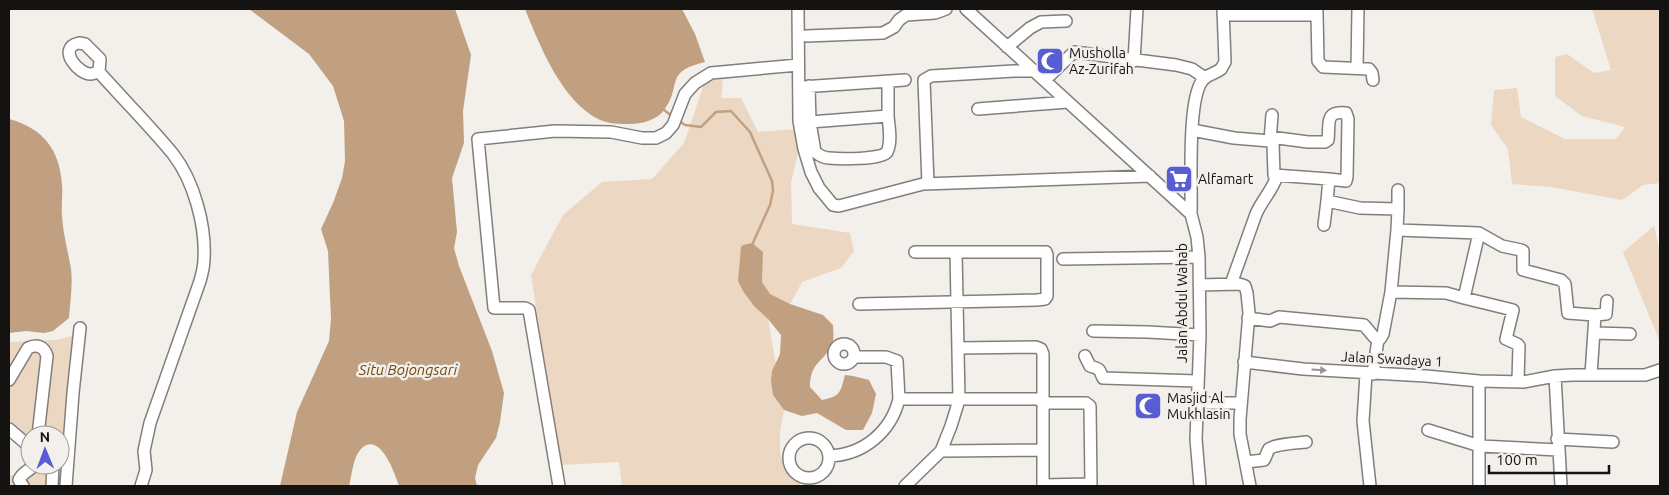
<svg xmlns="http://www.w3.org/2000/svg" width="1669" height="495" font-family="Ubuntu,sans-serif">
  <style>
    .green { fill: #ecd7c2 }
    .water { fill: #c0a080 }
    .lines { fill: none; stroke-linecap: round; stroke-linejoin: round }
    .stream { stroke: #c0a080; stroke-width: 2.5 }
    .minor-casing { stroke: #827f7b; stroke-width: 14 }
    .minor { stroke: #fff; stroke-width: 11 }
    .oneway { fill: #969594 }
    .labels { text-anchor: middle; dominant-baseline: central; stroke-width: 5; stroke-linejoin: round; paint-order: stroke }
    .poi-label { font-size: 14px; fill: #151312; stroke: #f3efeb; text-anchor: start }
    .street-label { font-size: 14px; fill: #151312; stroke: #f3efeb }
    .water-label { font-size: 15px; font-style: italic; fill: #72470f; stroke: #f3efeb }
  </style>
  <rect width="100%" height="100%" fill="#f3efeb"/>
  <path class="green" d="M1592 9H1660V183L1643 185 1622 200 1551 187 1512 184 1508 149 1491 125 1494 90 1517 88 1521 117 1565 139H1616L1625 127 1582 116 1555 96V57L1567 54 1594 73 1611 70Z
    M723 79 721 98H741L758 132 796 129 798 153 791 183 792 224 850 233 854 251 841 268 802 282 790 304 768 319 784 410 780 433V453L787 471 800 482V486H622L619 462 561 465 531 275 563 215 602 182 652 179 684 143 705 81Z
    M1654 226 1660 253V342L1623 252Z
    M75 335 63 486H9V476L21 472 31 465H60V435H30V451L9 433V342L57 340Z"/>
  <path class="water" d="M249 9H455L471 55 463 111 464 143 452 178 457 232 454 248 459 266 492 351 504 393 500 422 496 438 478 465 475 478 477 486H399C395 474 380 430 361 449 353 457 352 475 349 486H280L297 412 329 341 331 319 328 251 321 229 333 203 342 178 345 161 344 121 333 86 309 54Z
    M525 9H682L695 34 705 62C663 72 683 85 664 110 657 120 642 124 630 124 621 124 609 124 600 120 562 102 540 46 525 9Z
    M9 119C43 128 60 150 62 185 63 195 61 206 62 216 63 234 68 251 71 269 73 284 70 303 69 318L53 331 44 333 26 331 9 333Z
    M752 243 763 252 762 282 770 294 790 304 823 315 833 325C833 330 834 337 833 341 827 362 810 359 810 387L822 400C841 396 840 393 845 375L853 376 869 380 876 394 872 413 863 430H846L817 413 802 416 784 410 773 395 771 381 772 371 780 354 781 335 768 319 754 306 743 291 738 281 741 247 743 245Z"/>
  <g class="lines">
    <path class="stream" d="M664 110 672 116
      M679 121 685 125 701 127 716 112 731 111 750 132 772 181 773 191 770 205 752 245"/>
    <g class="minor-casing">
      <path id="minor" d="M798 9 799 121 804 149 811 172 819 188 833 205 839 206 923 184 1150 176
        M966 9 1191 214 1197 237 1199 257 1200 335 1196 439 1200 486
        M1223 15H1317V9
        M1317 15 1318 61 1323 67 1369 69 1372 73 1373 80
        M806 36 883 33 894 27 899 20 906 15 935 13 946 9
        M79 43 85 44 100 59 99 72C98 72 92 74 91 74 79 75 56 48 79 43Z
        M1007 47 1030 28 1041 22 1066 21
        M1134 61 1137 9
        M1357 68 1358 9
        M99 72C123 99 150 126 173 154 194 181 206 226 204 259 204 266 202 274 200 281L150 423 144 451 146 470 141 486
        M1045 80 1074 52 1176 65 1192 69 1205 78
        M809 86 810 122 888 116V81
        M801 87 905 80
        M978 109 1068 102
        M810 122 815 152C819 155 823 158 829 158 839 159 882 160 887 152 892 142 889 127 888 116
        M1192 130 1234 138 1270 141 1273 143 1274 175 1329 179 1327 201 1360 208 1398 209 1397 230 1479 233 1502 246 1521 250 1523 251V270L1561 280 1565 284 1568 313 1595 315 1591 375
        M1270 137 1308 142H1325L1328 140C1330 125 1324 110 1346 113L1348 119 1347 177 1346 181 1329 179
        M1270 141 1272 115
        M928 184 924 80 931 76 1014 71H1034
        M1398 209V190
        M1191 214C1192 186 1187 102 1202 81 1207 74 1215 74 1221 69L1225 62 1223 9
        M1324 225 1327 201
        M1479 233 1464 298 1513 310 1506 339 1517 344 1519 346 1518 381
        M1063 259 1199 257
        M1231 284 1256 214C1262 200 1272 191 1277 176
        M1199 285 1239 284 1245 286 1247 293 1249 313 1240 419V434L1250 486
        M1391 292 1446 293 1464 298
        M859 304 1037 300 1045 299 1047 296V255L1046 252H915
        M1595 315 1606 314 1607 301
        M1248 318 1270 321 1279 317 1364 325 1374 337 1380 339 1383 334 1391 292 1397 230
        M1093 331 1148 332 1200 335
        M1594 333 1630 334
        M834 354a10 10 0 1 1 20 0a10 10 0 1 1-20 0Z
        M958 348 1036 347 1041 349 1043 354V486
        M1085 356 1090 366C1101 370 1098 367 1103 378L1197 381
        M854 357H886L897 361 899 399
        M1244 362 1303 369 1426 376 1479 381 1523 382 1555 376 1572 375H1645L1660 370
        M1366 374 1363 421 1370 486
        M1373 374 1378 339
        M1555 376 1561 486
        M9 380 28 348C37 344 44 346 47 356L38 435
        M1479 381V486
        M1042 403H1086L1090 406 1091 486
        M1197 403H1241
        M9 429 30 447
        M1428 430 1480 446 1558 450
        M789 458a20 20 0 1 1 40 0a20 20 0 1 1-40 0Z
        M1557 439 1613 442
        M941 451 1043 450
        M829 456C863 455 891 432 899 399H1042
        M1246 462 1264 460C1266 457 1267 452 1269 449 1275 444 1298 443 1306 442
        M1043 485 1091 484
        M23 486 19 480C22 472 30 471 34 465
        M52 486 53 465
        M66 486 73 393 80 328
        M559 486 529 310 525 308H494L478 139 555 131 611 132 642 138H656L666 133 673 125 685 94 695 83 711 73 798 65
        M905 486 941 451 951 426 959 400 956 252"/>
    </g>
    <use href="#minor" class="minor"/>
  </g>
  <defs><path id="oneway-solid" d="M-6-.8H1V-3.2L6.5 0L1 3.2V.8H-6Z" transform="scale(1.25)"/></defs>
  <use class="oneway" href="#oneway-solid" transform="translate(1319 370) rotate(4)"/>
  <defs>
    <g id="mosque-square" transform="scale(1.4375)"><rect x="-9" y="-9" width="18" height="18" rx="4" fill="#595dd4" stroke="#f3efeb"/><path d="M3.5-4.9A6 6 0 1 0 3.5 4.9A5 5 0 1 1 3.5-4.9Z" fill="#fff"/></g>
    <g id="supermarket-square" transform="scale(1.4375)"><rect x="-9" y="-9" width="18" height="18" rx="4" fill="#595dd4" stroke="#f3efeb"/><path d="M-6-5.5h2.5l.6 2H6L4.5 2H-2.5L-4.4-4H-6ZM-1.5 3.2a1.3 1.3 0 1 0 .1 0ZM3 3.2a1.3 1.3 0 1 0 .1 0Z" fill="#fff"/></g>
  </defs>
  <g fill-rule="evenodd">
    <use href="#mosque-square" x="1050" y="61"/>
    <use href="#supermarket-square" x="1179" y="179"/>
    <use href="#mosque-square" x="1148" y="406"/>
  </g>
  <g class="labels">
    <g class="poi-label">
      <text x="1069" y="53">Musholla<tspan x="1069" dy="16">Az-Zurifah</tspan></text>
      <text x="1198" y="179">Alfamart</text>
      <text x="1167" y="398">Masjid Al<tspan x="1167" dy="16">Mukhlasin</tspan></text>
    </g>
    <g class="street-label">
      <text transform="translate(1182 303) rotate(-90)">Jalan Abdul Wahab</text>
      <text transform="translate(1392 359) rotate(3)">Jalan Swadaya 1</text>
    </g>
    <g class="water-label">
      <text x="408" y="369">Situ Bojongsari</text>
    </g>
  </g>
  <rect width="1669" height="495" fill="none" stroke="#151312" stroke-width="20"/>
  <g transform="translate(45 450) rotate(359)"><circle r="24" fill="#f3efeb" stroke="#9a9794"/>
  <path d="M0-4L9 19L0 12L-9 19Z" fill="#595dd4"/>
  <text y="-8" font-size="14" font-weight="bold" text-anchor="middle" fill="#151312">N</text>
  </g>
  <path d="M1489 465v8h120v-8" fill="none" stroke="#151312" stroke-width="2.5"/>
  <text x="1496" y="465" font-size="15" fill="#151312" stroke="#f3efeb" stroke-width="4" paint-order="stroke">100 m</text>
</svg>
